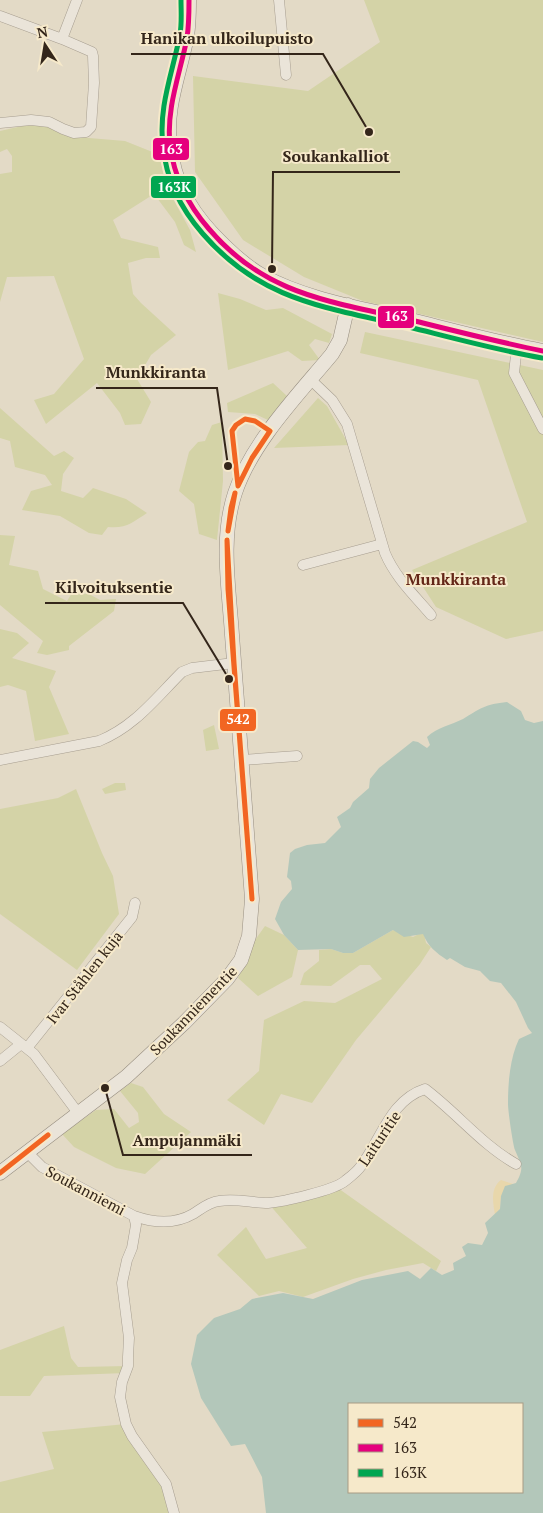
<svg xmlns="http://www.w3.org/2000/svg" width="543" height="1513" font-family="'PT Serif',serif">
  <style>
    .green { fill: #d4d3a7 }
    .sand { fill: #e8d7ab }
    .water { fill: #b3c7ba; fill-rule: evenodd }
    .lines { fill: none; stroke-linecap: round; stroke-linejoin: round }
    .street-casing { stroke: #a79e90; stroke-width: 11 }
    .secondary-casing { stroke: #978e80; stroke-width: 15 }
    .street { stroke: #eae4d9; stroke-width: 10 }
    .secondary { stroke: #eae4d9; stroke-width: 14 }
    .bus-1-casing { stroke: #f6e9ca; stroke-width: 9 }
    .bus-2-casing { stroke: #f6e9ca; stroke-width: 9 }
    .bus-3-casing { stroke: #f6e9ca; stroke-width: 9 }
    .bus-1 { stroke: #f26522; stroke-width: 5 }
    .bus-2 { stroke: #e5007d; stroke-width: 5 }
    .bus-3 { stroke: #00a651; stroke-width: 5 }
    .labels { text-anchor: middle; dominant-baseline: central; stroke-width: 4; stroke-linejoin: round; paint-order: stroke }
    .street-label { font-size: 15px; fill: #34261a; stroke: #f6e9ca }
    .neighbourhood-label { font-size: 16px; font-weight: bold; fill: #632617; stroke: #f6e9ca }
    .leader { fill: none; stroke: #34261a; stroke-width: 2 }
    .callout-dot { fill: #34261a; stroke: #f6e9ca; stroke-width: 2 }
    .callout-label { font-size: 16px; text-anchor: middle; font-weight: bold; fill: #34261a; stroke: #f6e9ca; stroke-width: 4; stroke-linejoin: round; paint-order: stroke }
    .line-badge { stroke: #f6e9ca; stroke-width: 2 }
    .badge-label { font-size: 14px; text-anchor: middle; font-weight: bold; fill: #fff }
  </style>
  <rect width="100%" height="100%" fill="#e3dac6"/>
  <path class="green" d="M364 0H543V342L363 301 304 277 243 240 195 172 193 76 308 91 380 42Z
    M31 124 49 127 65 134 89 138 125 141 160 155 165 184 190 230 196 252 184 245 175 222 154 194 113 220 121 238 158 247 160 258H146L128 263 133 294 141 303 176 335 151 355 137 379 151 402 141 424 125 425 120 413 97 383 46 424 34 400 54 394 84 359 54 276 7 277 0 302V174L12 172V156L7 149 0 152V131Z
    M218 293 240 299 266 310 283 308 332 334 329 343 315 339 309 345 320 360 302 361 288 351 228 370Z
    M365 332 543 370V631L506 639 436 607 412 570 527 522 478 380 360 353Z
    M273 383 287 396 268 420 255 414 228 412 227 403Z
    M318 398 327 406 349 445 274 448Z
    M0 408 54 456 64 451 74 458 63 474 61 491 83 498 93 488 126 499 147 513C133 522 126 529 108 527L102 535 89 533 60 516 22 510 31 491 52 485 45 475 15 467 10 441 0 438Z
    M222 422 223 481 217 540 199 534 194 504 179 491 189 452 198 442 205 441 212 425Z
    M0 535 15 536 9 565 38 571 43 589 67 601 72 593 89 594 100 600 116 599 114 611 69 646V650L47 655 37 653 43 641 0 605Z
    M0 629 17 633 29 643 12 658 56 671 49 687 69 734 35 741 26 691 8 685 0 687Z
    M214 725 219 749 206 751 203 730Z
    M115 783H125L126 790 105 794 102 789Z
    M76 789 102 853 113 876 119 914 77 970 0 914V809L58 798Z
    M265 926 284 935 298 950 292 977 258 996 238 978 249 956 253 943Z
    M393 930 413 937 419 934H424L426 943 431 947 420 964 356 1040 312 1103 281 1094 264 1125 227 1100 259 1071 264 1020 304 1001 335 1003 382 979 370 965H360L331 986 300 985 304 973 319 961V950L331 949 343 953H353Z
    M131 1083 143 1087 164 1114 191 1132 145 1174 116 1168 74 1147 62 1134 96 1110 114 1109 129 1128 139 1122 138 1113 120 1091Z
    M335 1186 441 1261 436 1271 423 1263 386 1270 353 1279 303 1297 279 1291 259 1296 217 1255 246 1227 266 1259 307 1248 268 1203Z
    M64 1326 71 1358 78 1367 128 1366 126 1373 44 1376 30 1396H0V1350Z
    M126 1424 159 1473 174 1513H0V1482L54 1469 42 1432Z"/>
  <path class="sand" d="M501 1180 513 1184 501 1196 500 1209 495 1215C493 1203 490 1188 501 1180Z"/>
  <path class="water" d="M507 702 521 711 525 720 534 723 543 721V1513H266L262 1477 245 1444 231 1446 201 1398 191 1364 197 1335 214 1318 240 1309 252 1299 283 1293 313 1299 362 1280 408 1271 420 1279 431 1268 442 1275 454 1270 453 1263 466 1256 462 1247 468 1243 482 1245 488 1233 485 1223 500 1209 501 1196 505 1186 516 1183C525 1167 521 1165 515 1150 513 1145 508 1111 508 1104 508 1082 510 1058 519 1039L532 1033 528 1028 516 1002 501 983 490 981 480 971 465 967 450 958 447 960C436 953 428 946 423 934L404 937 393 930 353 953H343L331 949 298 950 284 935 275 919 281 902 292 889 291 881 287 877 290 853 295 849 307 845 325 843 341 827 337 817 350 808 353 802 369 788 370 779 379 768 413 741 418 742 427 748 430 745 427 737C438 727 451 725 463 719 479 709 486 704 507 702ZM522 1404V1492H349V1404Z"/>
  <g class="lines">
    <g class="street-casing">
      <path id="street" d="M279 0 286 75
        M0 16 62 39 77 0
        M0 123 31 120 49 122 63 129 74 133 86 132 91 127 94 83 93 56 92 52 62 39
        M517 346 514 373 543 429
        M311 380 332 400 347 424 385 553C395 577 414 595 431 615
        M303 565 382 544
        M0 760 99 741C134 727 155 699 182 672L192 668 234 663
        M242 760 297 756
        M0 1027 34 1054 78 1113
        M27 1048 132 917 135 903
        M0 1061 21 1044
        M27 1152 42 1167 134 1216 136 1225 132 1248 127 1260 122 1283 129 1338 128 1357V1366L122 1382 120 1397 126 1424 132 1436 166 1484 174 1513
        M134 1216C154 1223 174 1225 193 1214 201 1209 209 1202 219 1201 236 1198 252 1203 268 1203 282 1202 335 1190 345 1181 350 1177 357 1172 361 1166 381 1140 390 1100 425 1089 457 1113 482 1145 516 1164"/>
    </g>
    <g class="secondary-casing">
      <path id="secondary" d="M189 0C189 14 189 28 186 41 179 76 165 109 170 145 174 180 187 206 211 232 226 248 243 265 263 276 307 300 362 308 411 320 455 331 499 343 543 351
        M0 1173 126 1077 184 1023 227 979 241 960 249 936 252 899C245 811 238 723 232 635 229 588 220 538 235 493 252 442 298 395 332 354L340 340 348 305"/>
    </g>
    <use href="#street" class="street"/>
    <use href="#secondary" class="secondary"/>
    <g class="bus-1-casing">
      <path id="bus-1" d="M245 419 255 421 270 431 252 458 238 486 232 431 236 425Z
        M228 531 231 508 235 493
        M228 531 235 493
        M227 540 234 663 252 899
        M227 540 228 589 252 899
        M0 1173 48 1135"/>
    </g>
    <g class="bus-2-casing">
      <path id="bus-2" d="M189 0C189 13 189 25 187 38 180 74 166 108 170 145 174 177 188 205 209 229 266 296 331 301 411 320 455 331 498 342 543 351"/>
    </g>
    <g class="bus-3-casing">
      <path id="bus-3" d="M181 0C181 11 182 23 180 34 173 72 158 107 163 146 166 179 181 209 203 234 262 302 327 307 409 327 453 338 497 350 542 358"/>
    </g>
    <use href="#bus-1" class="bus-1"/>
    <use href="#bus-2" class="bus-2"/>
    <use href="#bus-3" class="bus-3"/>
  </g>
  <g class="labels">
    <g class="street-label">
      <text transform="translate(84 977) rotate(-52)">Ivar Ståhlen kuja</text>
      <text transform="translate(193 1010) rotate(-46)">Soukanniementie</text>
      <text transform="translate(379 1138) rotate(-56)">Laituritie</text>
      <text transform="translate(86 1190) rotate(28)">Soukanniemi</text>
    </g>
    <g class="neighbourhood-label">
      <text x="456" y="579">Munkkiranta</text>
    </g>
  </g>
  <path class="leader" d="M369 132L323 54H131M272 269L273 172H400M228 466L217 388H96M229 679L183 603H45M105 1088L123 1155H252"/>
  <g class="callout-dot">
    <circle cx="369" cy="132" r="5"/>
    <circle cx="272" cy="269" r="5"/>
    <circle cx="228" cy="466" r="5"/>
    <circle cx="229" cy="679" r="5"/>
    <circle cx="105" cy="1088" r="5"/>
  </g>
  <g class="callout-label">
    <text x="227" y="44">Hanikan ulkoilupuisto</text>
    <text x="336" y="162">Soukankalliot</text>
    <text x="156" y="378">Munkkiranta</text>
    <text x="114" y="593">Kilvoituksentie</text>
    <text x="187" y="1146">Ampujanmäki</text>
  </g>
  <g class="line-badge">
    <rect x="152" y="137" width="38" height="24" rx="5" fill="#e5007d"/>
    <rect x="150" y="175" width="47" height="24" rx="5" fill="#00a651"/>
    <rect x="377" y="305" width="38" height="24" rx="5" fill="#e5007d"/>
    <rect x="219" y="708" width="38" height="24" rx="5" fill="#f26522"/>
  </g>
  <g class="badge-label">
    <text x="171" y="154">163</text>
    <text x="174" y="192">163K</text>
    <text x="396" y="321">163</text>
    <text x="238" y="724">542</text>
  </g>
  <rect x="348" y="1403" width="175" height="90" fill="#f6e9ca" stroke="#a89b84"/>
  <rect x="358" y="1419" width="25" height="8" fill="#f26522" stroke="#a89b84"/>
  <text x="393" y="1428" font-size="15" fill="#34261a">542</text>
  <rect x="358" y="1444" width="25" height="8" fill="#e5007d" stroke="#a89b84"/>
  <text x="393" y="1453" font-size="15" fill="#34261a">163</text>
  <rect x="358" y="1469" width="25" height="8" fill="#00a651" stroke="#a89b84"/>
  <text x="393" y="1478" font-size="15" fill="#34261a">163K</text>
  <g transform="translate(45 45) rotate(348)" stroke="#f6e9ca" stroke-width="4" paint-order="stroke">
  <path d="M0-4L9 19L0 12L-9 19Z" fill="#34261a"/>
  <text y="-8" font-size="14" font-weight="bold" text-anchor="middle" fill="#34261a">N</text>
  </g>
</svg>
